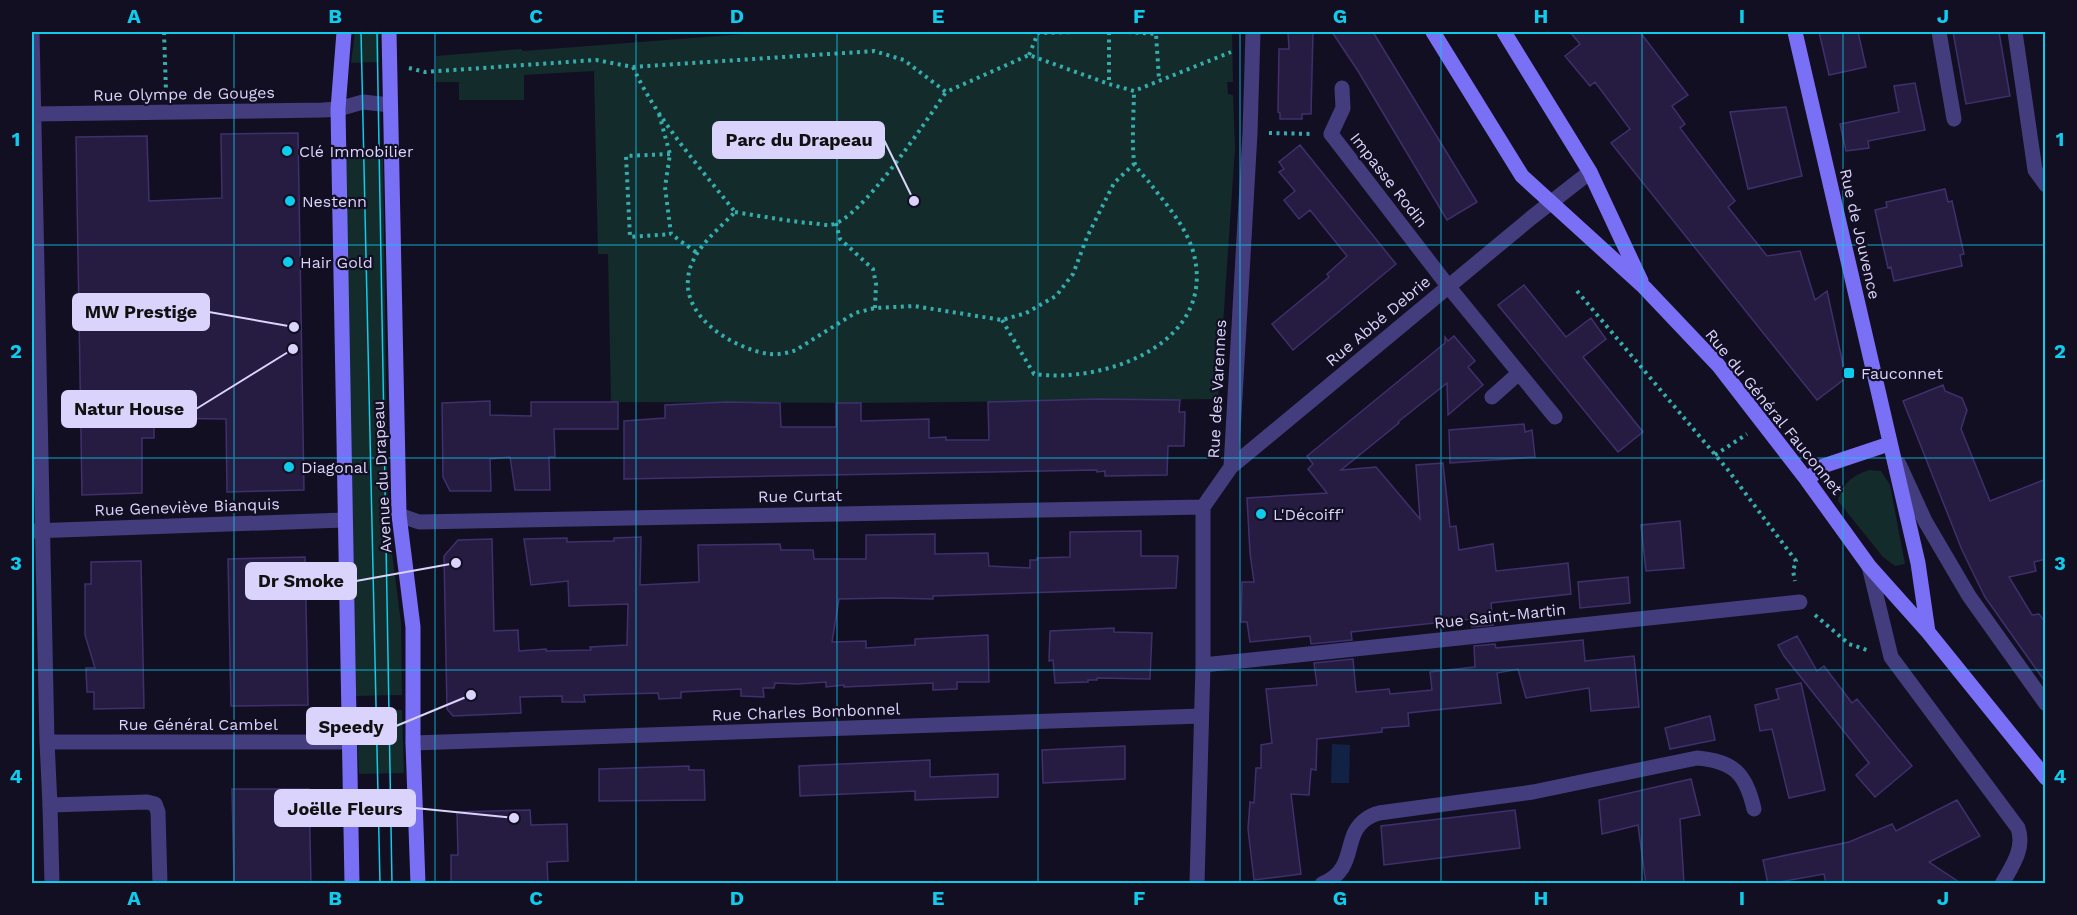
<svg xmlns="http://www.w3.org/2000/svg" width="2077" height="915" font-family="'Work Sans',sans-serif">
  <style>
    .green { fill: #132b2b }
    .water { fill: #124 }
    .building { fill: #261c42; stroke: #3f306c; stroke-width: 1.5 }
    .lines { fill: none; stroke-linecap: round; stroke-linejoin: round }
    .path { stroke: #36adac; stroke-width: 4; stroke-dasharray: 3 4.5; stroke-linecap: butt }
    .lane { stroke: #433d7e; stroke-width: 15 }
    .street { stroke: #433d7e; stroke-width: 15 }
    .secondary { stroke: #7a70f6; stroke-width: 15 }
    .tram { stroke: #0fcbec; stroke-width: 1.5 }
    .grid { fill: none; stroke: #0fcbec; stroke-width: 1.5; stroke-opacity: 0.55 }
    .poi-dot { fill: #0fcbec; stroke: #130f22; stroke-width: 2 }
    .labels { text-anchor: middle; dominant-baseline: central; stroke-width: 4.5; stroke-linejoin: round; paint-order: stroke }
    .street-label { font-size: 16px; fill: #dad3fc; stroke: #130f22 }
    .poi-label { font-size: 16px; fill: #dad3fc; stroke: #130f22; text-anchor: start }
    .leader { fill: none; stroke: #dad3fc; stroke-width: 2 }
    .callout-dot { fill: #dad3fc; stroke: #130f22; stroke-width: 2 }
    .callout { fill: #dad3fc; stroke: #dad3fc; stroke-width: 2 }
    .callout-label { font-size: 18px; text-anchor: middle; font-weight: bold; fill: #111 }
    .neatline { fill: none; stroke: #0fcbec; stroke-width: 2 }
    .grid-label { font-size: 20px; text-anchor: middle; font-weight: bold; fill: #0fcbec }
  </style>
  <rect width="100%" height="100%" fill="#130f22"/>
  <path class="green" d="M355 32H379V62L351 63Z
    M769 32H1232L1233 82H1227L1228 94 1233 95 1235 148 1218 399 861 403 611 402 608 254H598L594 71 524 75V100H459V82H436V56L521 49 523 51Z
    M345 154H383L388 522 401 623 402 695 356 696Z
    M1869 470 1881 471 1890 485 1905 564 1895 566 1883 557 1838 501C1843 483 1852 476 1869 470Z
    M356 710H402L404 773 359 774Z"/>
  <path class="water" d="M1332 744 1350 745 1349 783H1331Z"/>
  <path class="building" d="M1288 32H1313L1311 114H1302V119H1280V113L1278 112 1279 49H1289Z
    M1332 32H1373L1477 202 1447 220 1358 71Z
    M1570 32H1640L1688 95 1672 106 1685 124 1680 128 1735 201 1728 207 1767 256 1800 251 1815 300 1827 291 1846 378 1817 400 1611 143 1630 129 1595 82 1590 86 1565 56 1580 44Z
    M1819 32H1858L1866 67 1829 75Z
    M1953 32H1999L2010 96 1966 104Z
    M1915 83 1925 130 1868 141 1869 148 1846 151 1840 124 1899 112 1894 86Z
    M1786 107 1802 176 1748 189 1730 112Z
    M298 133 304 490 227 492 226 419 154 418V438H142V493L82 495 76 137 147 136 149 201 222 198 221 134Z
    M1300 145 1396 264 1293 350 1272 324 1329 277 1327 274 1347 256 1310 210 1299 219 1284 200 1295 191 1279 172 1284 169 1279 162Z
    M1945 189 1948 202 1952 201 1964 254 1960 255 1962 266 1894 281 1891 267 1888 268 1875 210 1887 207 1886 202Z
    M1524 285 1566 337 1591 318 1606 339 1583 357 1643 432 1618 452 1498 305Z
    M1454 336 1475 361 1468 367 1483 385 1448 415 1447 383 1398 422 1399 423 1341 470 1376 467 1420 519 1416 465 1443 463 1450 527 1456 526 1459 550 1493 544 1496 571 1568 563 1571 594 1491 603 1493 625 1472 627V619L1351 632 1352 640 1311 644 1310 636 1250 642 1247 622H1241L1242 582H1254L1250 553 1247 498 1327 493 1308 469 1313 464 1307 456 1445 343V337L1448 341Z
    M1943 385 1945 391 1962 398 1967 410 1961 429 1990 501 2046 479V559L2034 562 2036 571 2009 577 2032 615 2039 614 2046 623V683L1985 597 1977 581 1962 550 1903 401Z
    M1096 399 1180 400 1179 412H1185L1184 446H1168L1167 475 1105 476V471L1097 472V470L624 479V421L665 418V405L726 402 780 403 781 427H836V403H861V421L929 419V438L946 437V440H989L988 402Z
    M490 401V415L531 416V402H618V429H554L555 457H549L550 490H515L510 457 490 459 491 491H450L443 477 442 403Z
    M1524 424 1525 432 1532 430 1535 457 1450 463 1449 430Z
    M1680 521 1684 568 1646 571 1641 525Z
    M1141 531V556H1178L1176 588 933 596V599L889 598 839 599 832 642 866 641V648L915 645V639L988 635 989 682H957V689L933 690V683L844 687V685L826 687V682L798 684 775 683 774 688H763L764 697 741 696V689L681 692V698L659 699 658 693 584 695 585 702H562V696L520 697 521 713 453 716 447 709 444 556 458 540 492 539 494 631 518 630 519 651 546 649V651L591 650 590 647 627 645 628 604 569 606 568 581 531 585 524 539 567 538V542L614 541V538L641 537 640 585 699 582 698 545 780 544 781 550H813L814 559H866V535L935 534V554L988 553 989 566 1030 568V560H1037V558L1070 557V532Z
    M305 557 308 705 231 706 228 559Z
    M141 561 144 708 94 709V692H87L86 668H95L85 635V584H91V562Z
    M1628 577 1630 603 1580 608 1578 582Z
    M1114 628V632L1152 633 1150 679 1097 678V680H1088V682L1055 683 1053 660 1049 661 1050 631Z
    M1797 636 1817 671 1824 666 1852 703 1857 699 1912 766 1875 797 1856 775 1869 763 1784 656 1778 645Z
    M1583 640 1585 661 1634 656 1639 707 1591 711 1589 688 1526 698 1518 669 1497 673 1501 703 1408 713 1409 726 1382 728V732L1317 739 1316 770 1311 769 1309 795 1291 794 1301 874 1254 880 1248 829 1250 802 1254 803 1256 768H1261V745L1272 743 1266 689 1317 685 1314 663 1353 659 1356 692 1389 689 1390 694 1432 690 1430 672 1475 667 1474 646 1495 644 1496 648Z
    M1801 683 1825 790 1789 798 1772 729 1760 731 1755 705 1779 699 1776 689Z
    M1710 716 1715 740 1670 749 1665 728Z
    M1125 746V779L1043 783 1042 750Z
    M930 760V777L998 774V797L915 800V791L800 796 799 766Z
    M689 766V770H704L705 800 599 801V769Z
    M1691 779 1700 815 1680 819 1684 884H1646L1638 825 1602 834 1599 800Z
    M232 789H309L311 884H234Z
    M1957 800 1980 836 1929 862 1962 884H1826L1824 874 1768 884 1763 860 1849 842 1892 824 1896 831Z
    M530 810 531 825 567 824 568 861 547 862 548 884H451V855H458L457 812Z
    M1515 810 1520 848 1384 865 1381 826Z"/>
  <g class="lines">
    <path class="path" d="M164 32 166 91
      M1109 32V84
      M1128 32 1156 34 1159 79
      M1029 55 1038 33 1076 32
      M633 67C657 120 699 166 735 212 717 231 690 251 688 279 684 319 735 349 769 354 778 355 788 353 796 350L855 313 875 308 914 306 1002 320 1026 313 1056 296 1073 274 1087 237 1114 183 1134 164
      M409 68 425 72 596 60 633 67 874 51 904 60 946 92 1029 55 1109 84 1134 91 1231 52
      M659 114 670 154 665 187 671 234 697 253
      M1269 133 1313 134
      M670 154 626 156 630 237 671 234
      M735 212C759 216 783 220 807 223 815 223 823 225 830 225 860 222 928 118 946 92
      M836 223 840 239 873 269 876 284 875 308
      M1577 291 1728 470 1796 561 1793 571 1795 581
      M1002 320 1034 374C1105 384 1219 343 1193 251 1185 225 1165 203 1149 182 1145 177 1137 170 1135 164 1131 155 1134 104 1134 91
      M1715 455 1747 434
      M1815 615 1849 644 1867 650"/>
    <path class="lane" d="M1939 32 1954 119
      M2015 32 2035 170 2046 185
      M50 805 147 802 155 804 158 812 160 884
      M1322 884C1359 868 1341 837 1366 819 1370 816 1375 814 1379 813L1533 792 1697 758C1734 761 1746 774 1754 809"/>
    <path class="street" d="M32 32 47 742 50 805 52 884
      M1342 88 1343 108 1331 134 1448 286 1555 417
      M32 114 323 110 338 109 363 102 390 105
      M1492 397 1519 373
      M1899 464 1925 521 1969 596 2046 704
      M1231 467 1531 218 1590 172
      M399 515 419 522 1203 507
      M32 531 344 520
      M1869 566 1891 657 2018 828C2025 849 2012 866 2002 884
      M1203 665 1800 602
      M47 742H349
      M413 743 1201 716
      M1197 884 1203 665V507L1231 467 1250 133 1253 32"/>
    <path class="secondary" d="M344 32 338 109 352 884
      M389 32 399 515 413 627V743L418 884
      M1433 32 1522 176 1644 287 1718 365 1807 480 1869 566 1928 632 2046 778
      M1504 32 1590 172 1641 281
      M1795 32 1918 563 1928 632
      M1807 480 1823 466 1889 444"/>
    <path class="tram" d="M361 32 380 884
      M377 32 392 884"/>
  </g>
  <path class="grid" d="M234 32V884M435 32V884M636 32V884M837 32V884M1038 32V884M1240 32V884M1441 32V884M1642 32V884M1843 32V884M32 245H2046M32 458H2046M32 670H2046"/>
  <g class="poi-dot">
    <circle cx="287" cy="151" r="6"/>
    <circle cx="290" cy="201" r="6"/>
    <circle cx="288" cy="262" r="6"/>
    <rect x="1843" y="367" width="12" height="12" rx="3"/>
    <circle cx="289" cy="467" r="6"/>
    <circle cx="1261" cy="514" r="6"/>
  </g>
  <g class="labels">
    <g class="street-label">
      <text transform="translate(184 94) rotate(-1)">Rue Olympe de Gouges</text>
      <text transform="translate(1389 180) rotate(52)">Impasse Rodin</text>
      <text transform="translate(1860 234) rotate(77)">Rue de Jouvence</text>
      <text transform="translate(1378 321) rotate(-40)">Rue Abbé Debrie</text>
      <text transform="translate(1217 389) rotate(-87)">Rue des Varennes</text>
      <text transform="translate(1774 412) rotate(51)">Rue du Général Fauconnet</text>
      <text transform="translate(382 477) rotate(-93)">Avenue du Drapeau</text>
      <text transform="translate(800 496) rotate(-1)">Rue Curtat</text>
      <text transform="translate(187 507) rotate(-2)">Rue Geneviève Bianquis</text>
      <text transform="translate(1500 616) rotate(-6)">Rue Saint-Martin</text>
      <text transform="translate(806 712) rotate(-2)">Rue Charles Bombonnel</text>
      <text x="198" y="724">Rue Général Cambel</text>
    </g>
    <g class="poi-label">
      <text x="299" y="151">Clé Immobilier</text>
      <text x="302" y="201">Nestenn</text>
      <text x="300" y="262">Hair Gold</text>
      <text x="1861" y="373">Fauconnet</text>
      <text x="301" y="467">Diagonal</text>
      <text x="1273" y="514">L'Décoiff'</text>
    </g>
  </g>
  <path class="leader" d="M914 201L884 140M294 327L209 312M293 349L196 409M456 563L356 581M471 695L396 726M514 818L415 808"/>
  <g class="callout-dot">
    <circle cx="914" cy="201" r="6"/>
    <circle cx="294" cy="327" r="6"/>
    <circle cx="293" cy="349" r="6"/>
    <circle cx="456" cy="563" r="6"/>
    <circle cx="471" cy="695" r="6"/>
    <circle cx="514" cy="818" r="6"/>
  </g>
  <g class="callout">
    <rect x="713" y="122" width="171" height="36" rx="6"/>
    <rect x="73" y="294" width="136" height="36" rx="6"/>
    <rect x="62" y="391" width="134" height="36" rx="6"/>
    <rect x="246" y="563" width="110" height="36" rx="6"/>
    <rect x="307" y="708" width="89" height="36" rx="6"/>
    <rect x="275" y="790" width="140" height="36" rx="6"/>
  </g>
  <g class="callout-label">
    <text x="799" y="146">Parc du Drapeau</text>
    <text x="141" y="318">MW Prestige</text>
    <text x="129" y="415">Natur House</text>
    <text x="301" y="587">Dr Smoke</text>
    <text x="351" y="733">Speedy</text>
    <text x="345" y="815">Joëlle Fleurs</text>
  </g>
  <rect width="2077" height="915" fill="none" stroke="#130f22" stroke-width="66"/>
  <rect x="33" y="33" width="2011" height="849" class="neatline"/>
  <g class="grid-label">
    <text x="134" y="23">A</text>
    <text x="335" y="23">B</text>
    <text x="536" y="23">C</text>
    <text x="737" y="23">D</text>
    <text x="938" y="23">E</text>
    <text x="1139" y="23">F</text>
    <text x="1340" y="23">G</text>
    <text x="1541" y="23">H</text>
    <text x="1742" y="23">I</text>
    <text x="1943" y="23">J</text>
    <text x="16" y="146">1</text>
    <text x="2060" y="146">1</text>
    <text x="16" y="358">2</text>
    <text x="2060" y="358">2</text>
    <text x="16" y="570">3</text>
    <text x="2060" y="570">3</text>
    <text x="16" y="783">4</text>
    <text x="2060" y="783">4</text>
    <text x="134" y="905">A</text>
    <text x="335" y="905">B</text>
    <text x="536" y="905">C</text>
    <text x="737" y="905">D</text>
    <text x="938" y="905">E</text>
    <text x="1139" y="905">F</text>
    <text x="1340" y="905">G</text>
    <text x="1541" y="905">H</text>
    <text x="1742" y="905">I</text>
    <text x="1943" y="905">J</text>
  </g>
</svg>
